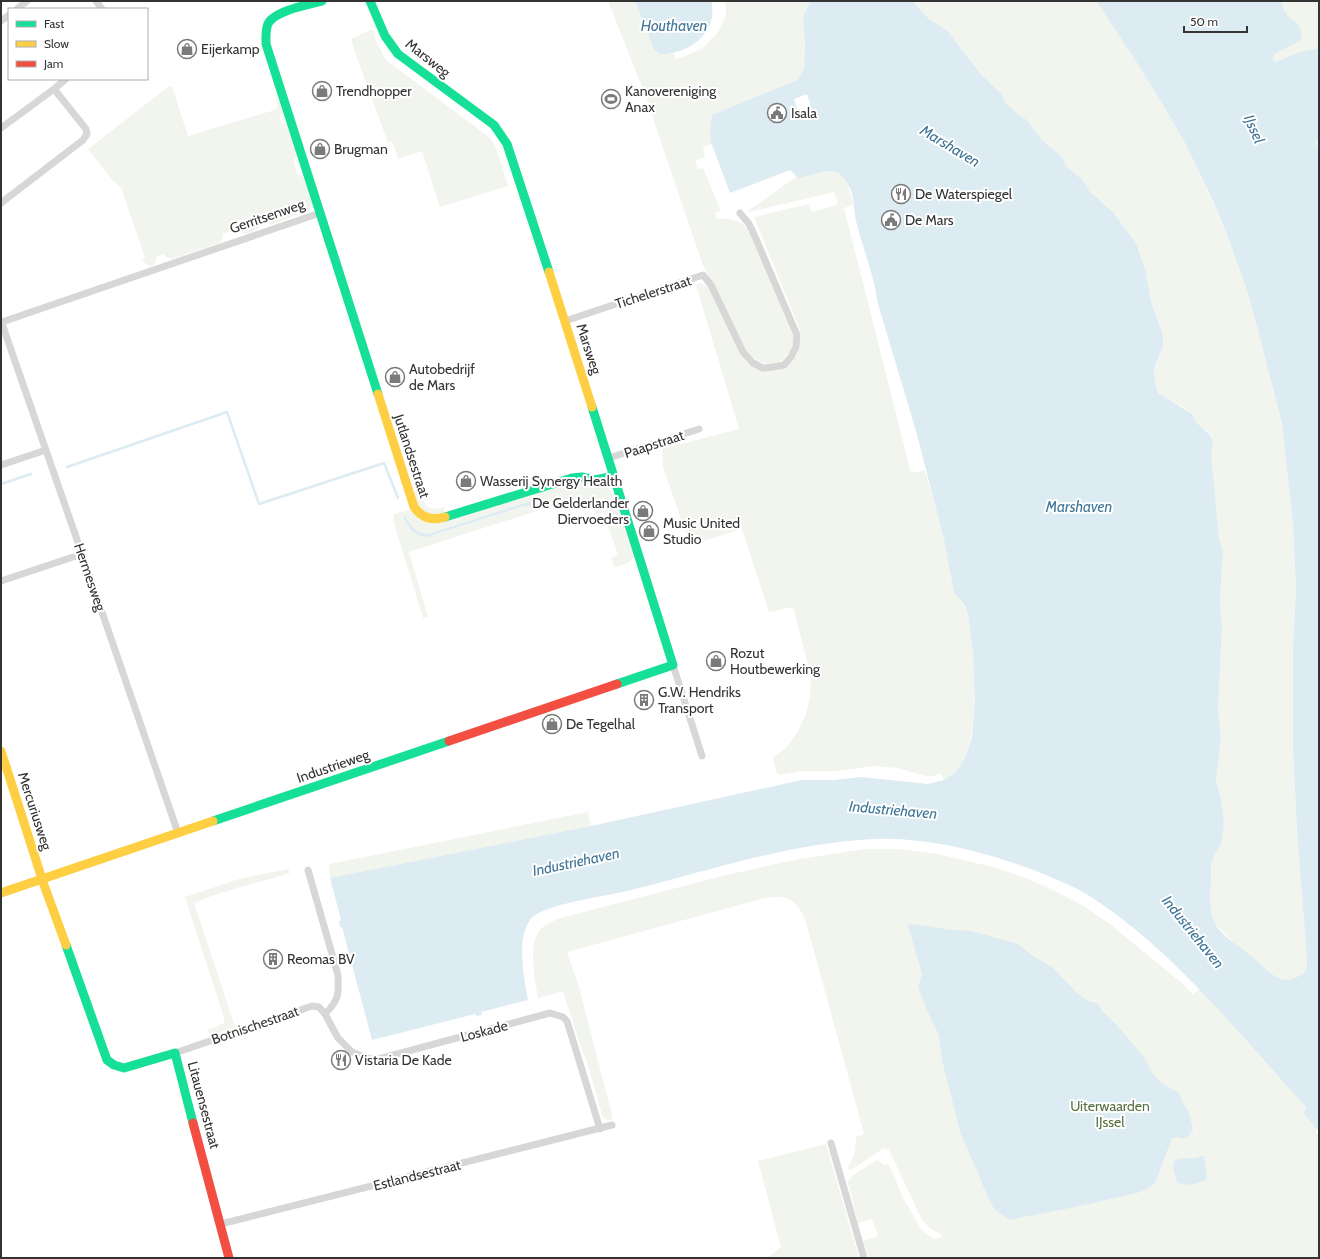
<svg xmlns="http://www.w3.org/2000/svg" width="1320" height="1259" font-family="Cabin,sans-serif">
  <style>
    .green { fill: #f1f5ed; fill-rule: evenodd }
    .water { fill: #ddebf3 }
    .pier { fill: #fff }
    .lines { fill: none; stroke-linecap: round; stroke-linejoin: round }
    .stream { stroke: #ddebf3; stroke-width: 2.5 }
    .street { stroke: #d7d7d7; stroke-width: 7 }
    .fast { stroke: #16e098; stroke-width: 9 }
    .slow { stroke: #ffcf43; stroke-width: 9 }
    .jam { stroke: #f24e42; stroke-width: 9 }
    .labels { text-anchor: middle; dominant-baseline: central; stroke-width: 4; stroke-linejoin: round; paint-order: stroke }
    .poi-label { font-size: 14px; fill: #333; stroke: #fff; text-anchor: start }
    .street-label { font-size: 14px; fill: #333; stroke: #fff }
    .park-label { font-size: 14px; fill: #56703f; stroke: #fff }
    .water-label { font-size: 15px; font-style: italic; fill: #3f7597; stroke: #fff }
  </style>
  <rect width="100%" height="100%" fill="#fff"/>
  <path class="green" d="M608 1H635L655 49 669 54 675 52 674 59 682 57 702 49 719 31 726 15 725 1H810L803 17 805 43 804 69 797 80 712 115V144L703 147 705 157 695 161 698 169 703 168 720 209V211L715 213 717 219C731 218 741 220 750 232L794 333C795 364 765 375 746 350L721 299 702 263 646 97Z
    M912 1H1096L1141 69 1185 143 1225 229 1247 290 1256 320 1282 424 1293 525 1296 588 1293 646V747L1297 831 1307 960C1306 974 1300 976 1289 983L1317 1133 1319 1135V1258H869L863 1241 878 1236 872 1219 858 1223 848 1182 853 1175 877 1160 881 1162 883 1165 889 1164 903 1198 921 1229 925 1233 934 1239 944 1236C934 1231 927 1227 921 1218L889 1150 884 1148 851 1170H849L848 1168 855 1152 856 1137 864 1134 806 922C797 898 785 893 761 899L567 952 579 987 613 1119 608 1120 603 1118 587 1062 581 1048 563 991 538 998C535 979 527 945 541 929 545 924 552 922 557 919L722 876 794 860 864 849H898L938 854 997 868 1028 879 1057 892 1087 908 1111 925 1183 984 1193 995 1239 948 1216 925 1212 916 1210 906 1212 861 1224 823 1221 799 1216 781 1221 736 1218 711 1222 627 1220 600 1223 551 1219 538 1211 453 1213 443 1212 436 1196 422 1192 414 1181 406 1163 398 1158 393 1155 381 1154 369 1159 358 1163 335 1151 302 1146 273 1136 243 1121 222 1106 205 1098 200 1090 192 1082 179 1075 175 1067 167 1062 157 1042 140 1027 120 1018 114 1006 103 1000 94 980 72 947 30 929 19Z
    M1237 1H1319V155Z
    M372 29 374 31 376 41 386 60 489 137 495 145 508 186 440 207 422 151 398 159 392 141 388 143 355 52 351 39Z
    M172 86 188 136 278 109 276 101 280 103 284 113 279 117 281 123 287 124 297 154 296 157 293 160 297 174 304 177 312 202 309 210 271 225 265 220 259 222V227C254 233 242 237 237 229L223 234V239L219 243 172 259 166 257 164 254 156 257C157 269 146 269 142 258L145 257 121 188 112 180 88 149 168 87Z
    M826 171C829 171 834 171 836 172 848 177 851 194 853 205L844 208 911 473 925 470C933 497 941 524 947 552 950 563 950 574 953 585 955 597 965 603 968 615 976 650 982 744 956 772 953 775 948 778 944 780L941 773 934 776H926L897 768 873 766 837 771H801L780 775 776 772 773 758 787 747 797 733 805 717 810 698 811 675 793 607 769 612 742 529 690 545 663 467 662 449 739 429 696 285 700 283 709 288C717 305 725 321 733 338 737 346 741 355 747 362 758 373 774 373 787 365 800 357 801 344 800 330L754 217 809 204 812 212 838 205 834 192 745 213 796 177 798 178Z
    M576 482H607L609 489 619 506 635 555C631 563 623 566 614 567L611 558 618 555 603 512 596 515 592 506 585 508 580 497 409 552 428 617 423 618 393 520 394 514 409 510 420 520ZM534 500 535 503 530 506H524L434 535 416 534 408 527 403 518 405 516C411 526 415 533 428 534Z
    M419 487C424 502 424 513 444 507L445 513C435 517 424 515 418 505 416 502 415 496 414 492Z
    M588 812 591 826 330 878 329 864Z
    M288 869 290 873 214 895 194 903 235 1027 210 1036 208 1030 224 1023V1018L185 897 239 879Z
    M826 1144 859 1258H767L781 1247 758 1161Z"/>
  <path class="water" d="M635 1H712C712 6 713 12 712 17 708 41 681 55 659 54L654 49Z
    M810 1H912L929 19 947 30 980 73 1001 94 1006 103 1018 114 1027 120 1042 140 1062 157 1067 167 1076 175 1082 179 1090 192 1113 212 1136 243 1146 273 1151 302 1163 335V346L1154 369 1155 381 1158 393 1192 414 1196 422 1211 436 1213 443 1211 453 1219 538 1223 551 1220 600 1222 627 1218 711 1221 737 1216 781 1221 799 1224 823 1221 845C1212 853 1211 867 1211 878 1211 893 1208 910 1215 923 1221 936 1238 945 1249 954 1262 964 1278 988 1297 977 1305 974 1307 968 1307 960L1297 831 1293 748V646L1296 588 1293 525 1282 424 1260 337 1247 290 1225 229 1210 195 1185 143 1167 112 1141 69 1096 1H1280C1284 5 1282 8 1285 12 1292 23 1306 24 1300 41L1276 53 1273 56V59L1276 62 1300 52 1319 48V139L1316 142V145L1319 147V1132L1304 1114 1306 1107C1253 1049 1203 987 1142 935 1121 918 1099 900 1075 888 1016 860 939 836 874 839 789 843 708 871 627 891 606 896 542 904 530 920 516 939 524 978 528 1000L481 1012 482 1015 476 1016 475 1014 372 1040 342 927H340L339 921 341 920 330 878 591 826 802 780H834L861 777 928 784 944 780 956 772 965 758 972 737 975 699 973 651 968 614 965 606 954 592 944 539 916 431 878 304C874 275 863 249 856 221 854 212 854 196 850 188 847 183 842 174 836 172 828 168 807 177 798 178L790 170 730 193 711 142 710 131 712 115 797 80 804 69 805 43 803 17Z
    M534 500 535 503 530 506H524L427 537C414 536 408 528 403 517L405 516C411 526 415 533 428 534Z
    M914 924 951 930 971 931 1018 944 1033 956 1052 967 1077 993 1090 1002 1097 1003 1102 1011 1115 1023 1144 1057 1153 1074 1161 1083 1179 1093 1183 1103 1189 1112 1193 1130 1188 1136 1182 1139 1177 1137 1172 1138 1155 1183 1149 1188 1137 1193 1075 1207 1009 1220 995 1210 988 1198 977 1170 961 1135 942 1060 939 1035 930 1017 918 987 922 974 908 925Z
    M1201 1156 1205 1157C1204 1165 1208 1173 1206 1180 1198 1184 1185 1187 1177 1182L1173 1168 1174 1161C1181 1156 1192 1161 1201 1156Z"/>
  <path class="pier" d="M807 94 812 110 799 114 794 99Z"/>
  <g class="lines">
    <path class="stream" d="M67 467 227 412 259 504 384 463 398 498
      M1 484 31 474"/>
    <path class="street" d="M96 1 102 9
      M17 9 27 1
      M1 21 9 15
      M54 89 66 79
      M1 128 54 89 86 129 87 134 83 140 1 203
      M1 321 82 554 178 833
      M565 321 703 275 711 285 743 352 753 363 763 368 773 367 784 365 791 357 796 347 797 335 753 232 749 224 740 213
      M2 322 320 213
      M609 458 699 429
      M1 465 46 450
      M1 581 82 554
      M673 665 702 756
      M308 870 338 975C339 994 339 1000 325 1014
      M175 1053 312 1006 319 1007 325 1014 338 1038 352 1052 362 1056 375 1060 550 1013 563 1017 567 1021 600 1129
      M831 1143 864 1258
      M221 1224 612 1125"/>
    <path class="fast" d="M322 1C308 5 278 10 269 22 265 28 266 37 266 44L378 394
      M370 1 385 36 398 54 494 125 507 144 549 272
      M592 407 673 665 617 684
      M445 517 572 478 582 477 595 480 614 476
      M213 821 449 741
      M66 945 107 1060 114 1065 124 1068 175 1053 193 1123"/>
    <path class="slow" d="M549 272 592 407
      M378 394 414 507C422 518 432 521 445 517
      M1 751 44 885 66 945
      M1 893 213 821"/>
    <path class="jam" d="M449 741 617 684
      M193 1123 229 1258"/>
  </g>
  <defs>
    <g id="shop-ring" transform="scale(1)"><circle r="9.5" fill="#fff" stroke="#7a7a7a" stroke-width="1.5"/><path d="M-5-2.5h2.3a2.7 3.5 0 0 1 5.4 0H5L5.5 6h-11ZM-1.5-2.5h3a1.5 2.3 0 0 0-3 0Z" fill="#7a7a7a"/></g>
    <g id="stadium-ring" transform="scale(1)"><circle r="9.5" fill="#fff" stroke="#7a7a7a" stroke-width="1.5"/><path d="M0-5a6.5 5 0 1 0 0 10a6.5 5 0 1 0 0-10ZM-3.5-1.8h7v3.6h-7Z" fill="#7a7a7a"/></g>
    <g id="civic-ring" transform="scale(1)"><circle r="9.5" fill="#fff" stroke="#7a7a7a" stroke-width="1.5"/><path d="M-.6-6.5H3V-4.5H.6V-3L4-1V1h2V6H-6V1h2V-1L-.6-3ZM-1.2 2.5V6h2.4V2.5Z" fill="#7a7a7a"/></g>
    <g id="restaurant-ring" transform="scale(1)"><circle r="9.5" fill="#fff" stroke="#7a7a7a" stroke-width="1.5"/><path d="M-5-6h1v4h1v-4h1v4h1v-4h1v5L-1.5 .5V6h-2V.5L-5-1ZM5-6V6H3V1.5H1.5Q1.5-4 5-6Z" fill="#7a7a7a"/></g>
    <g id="building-ring" transform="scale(1)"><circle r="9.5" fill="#fff" stroke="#7a7a7a" stroke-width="1.5"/><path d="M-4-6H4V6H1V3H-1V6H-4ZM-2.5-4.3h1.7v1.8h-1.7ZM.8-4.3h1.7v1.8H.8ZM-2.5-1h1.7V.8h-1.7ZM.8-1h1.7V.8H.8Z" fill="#7a7a7a"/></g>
  </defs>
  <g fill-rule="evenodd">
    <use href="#shop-ring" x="187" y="49"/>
    <use href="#shop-ring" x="322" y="91"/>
    <use href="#stadium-ring" x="611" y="99"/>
    <use href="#civic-ring" x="777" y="113"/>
    <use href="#shop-ring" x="320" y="149"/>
    <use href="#restaurant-ring" x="901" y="194"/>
    <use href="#civic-ring" x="891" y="220"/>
    <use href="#shop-ring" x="395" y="377"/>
    <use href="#shop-ring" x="466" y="481"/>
    <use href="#shop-ring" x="643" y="511"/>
    <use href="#shop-ring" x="649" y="531"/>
    <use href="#shop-ring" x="716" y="661"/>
    <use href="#building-ring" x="644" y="700"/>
    <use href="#shop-ring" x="552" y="724"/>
    <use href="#building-ring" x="273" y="959"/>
    <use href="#restaurant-ring" x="341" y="1060"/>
  </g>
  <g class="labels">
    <g class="poi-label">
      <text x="201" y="49">Eijerkamp</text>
      <text x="336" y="91">Trendhopper</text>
      <text x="625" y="91">Kanovereniging<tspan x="625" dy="16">Anax</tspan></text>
      <text x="791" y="113">Isala</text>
      <text x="334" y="149">Brugman</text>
      <text x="915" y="194">De Waterspiegel</text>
      <text x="905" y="220">De Mars</text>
      <text x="409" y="369">Autobedrijf<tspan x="409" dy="16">de Mars</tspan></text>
      <text x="480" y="481">Wasserij Synergy Health</text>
      <text x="629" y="503" text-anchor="end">De Gelderlander<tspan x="629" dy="16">Diervoeders</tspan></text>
      <text x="663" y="523">Music United<tspan x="663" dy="16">Studio</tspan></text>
      <text x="730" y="653">Rozut<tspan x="730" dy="16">Houtbewerking</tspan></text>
      <text x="658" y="692">G.W. Hendriks<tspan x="658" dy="16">Transport</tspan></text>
      <text x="566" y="724">De Tegelhal</text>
      <text x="287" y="959">Reomas BV</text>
      <text x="355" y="1060">Vistaria De Kade</text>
    </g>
    <g class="street-label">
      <text transform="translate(428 58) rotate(38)">Marsweg</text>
      <text transform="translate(267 216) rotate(-19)">Gerritsenweg</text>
      <text transform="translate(653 292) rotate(-18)">Tichelerstraat</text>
      <text transform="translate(589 349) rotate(72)">Marsweg</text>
      <text transform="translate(654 444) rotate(-18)">Paapstraat</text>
      <text transform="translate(412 456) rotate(72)">Jutlandsestraat</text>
      <text transform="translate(90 577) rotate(71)">Hermesweg</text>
      <text transform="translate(333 766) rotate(-19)">Industrieweg</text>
      <text transform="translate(35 811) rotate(72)">Mercuriusweg</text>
      <text transform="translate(255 1025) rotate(-19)">Botnischestraat</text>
      <text transform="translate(484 1031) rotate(-15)">Loskade</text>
      <text transform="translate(204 1105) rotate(75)">Litauensestraat</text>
      <text transform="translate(417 1175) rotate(-14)">Estlandsestraat</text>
    </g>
    <g class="park-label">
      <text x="1110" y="1106">Uiterwaarden<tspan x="1110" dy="16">IJssel</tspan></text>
    </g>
    <g class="water-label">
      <text x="674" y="26">Houthaven</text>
      <text transform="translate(1254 129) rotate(66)">IJssel</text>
      <text transform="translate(950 146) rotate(31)">Marshaven</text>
      <text x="1079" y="507">Marshaven</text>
      <text transform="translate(893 810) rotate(5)">Industriehaven</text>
      <text transform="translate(576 862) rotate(-12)">Industriehaven</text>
      <text transform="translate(1193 932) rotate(51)">Industriehaven</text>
    </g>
  </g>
  <rect width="1320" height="1259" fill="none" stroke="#333333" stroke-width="4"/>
  <rect x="8" y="8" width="140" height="72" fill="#ffffff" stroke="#adadad"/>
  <rect x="16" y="21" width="20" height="6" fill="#16e098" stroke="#adadad"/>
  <text x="44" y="28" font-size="12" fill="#333333">Fast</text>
  <rect x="16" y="41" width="20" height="6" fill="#ffcf43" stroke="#adadad"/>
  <text x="44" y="48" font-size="12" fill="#333333">Slow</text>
  <rect x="16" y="61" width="20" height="6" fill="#f24e42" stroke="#adadad"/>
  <text x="44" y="68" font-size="12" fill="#333333">Jam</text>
  <path d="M1184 26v6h63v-6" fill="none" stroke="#333333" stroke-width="2"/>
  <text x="1190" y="26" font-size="12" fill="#333333" stroke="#ffffff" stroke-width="3" paint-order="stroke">50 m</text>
</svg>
